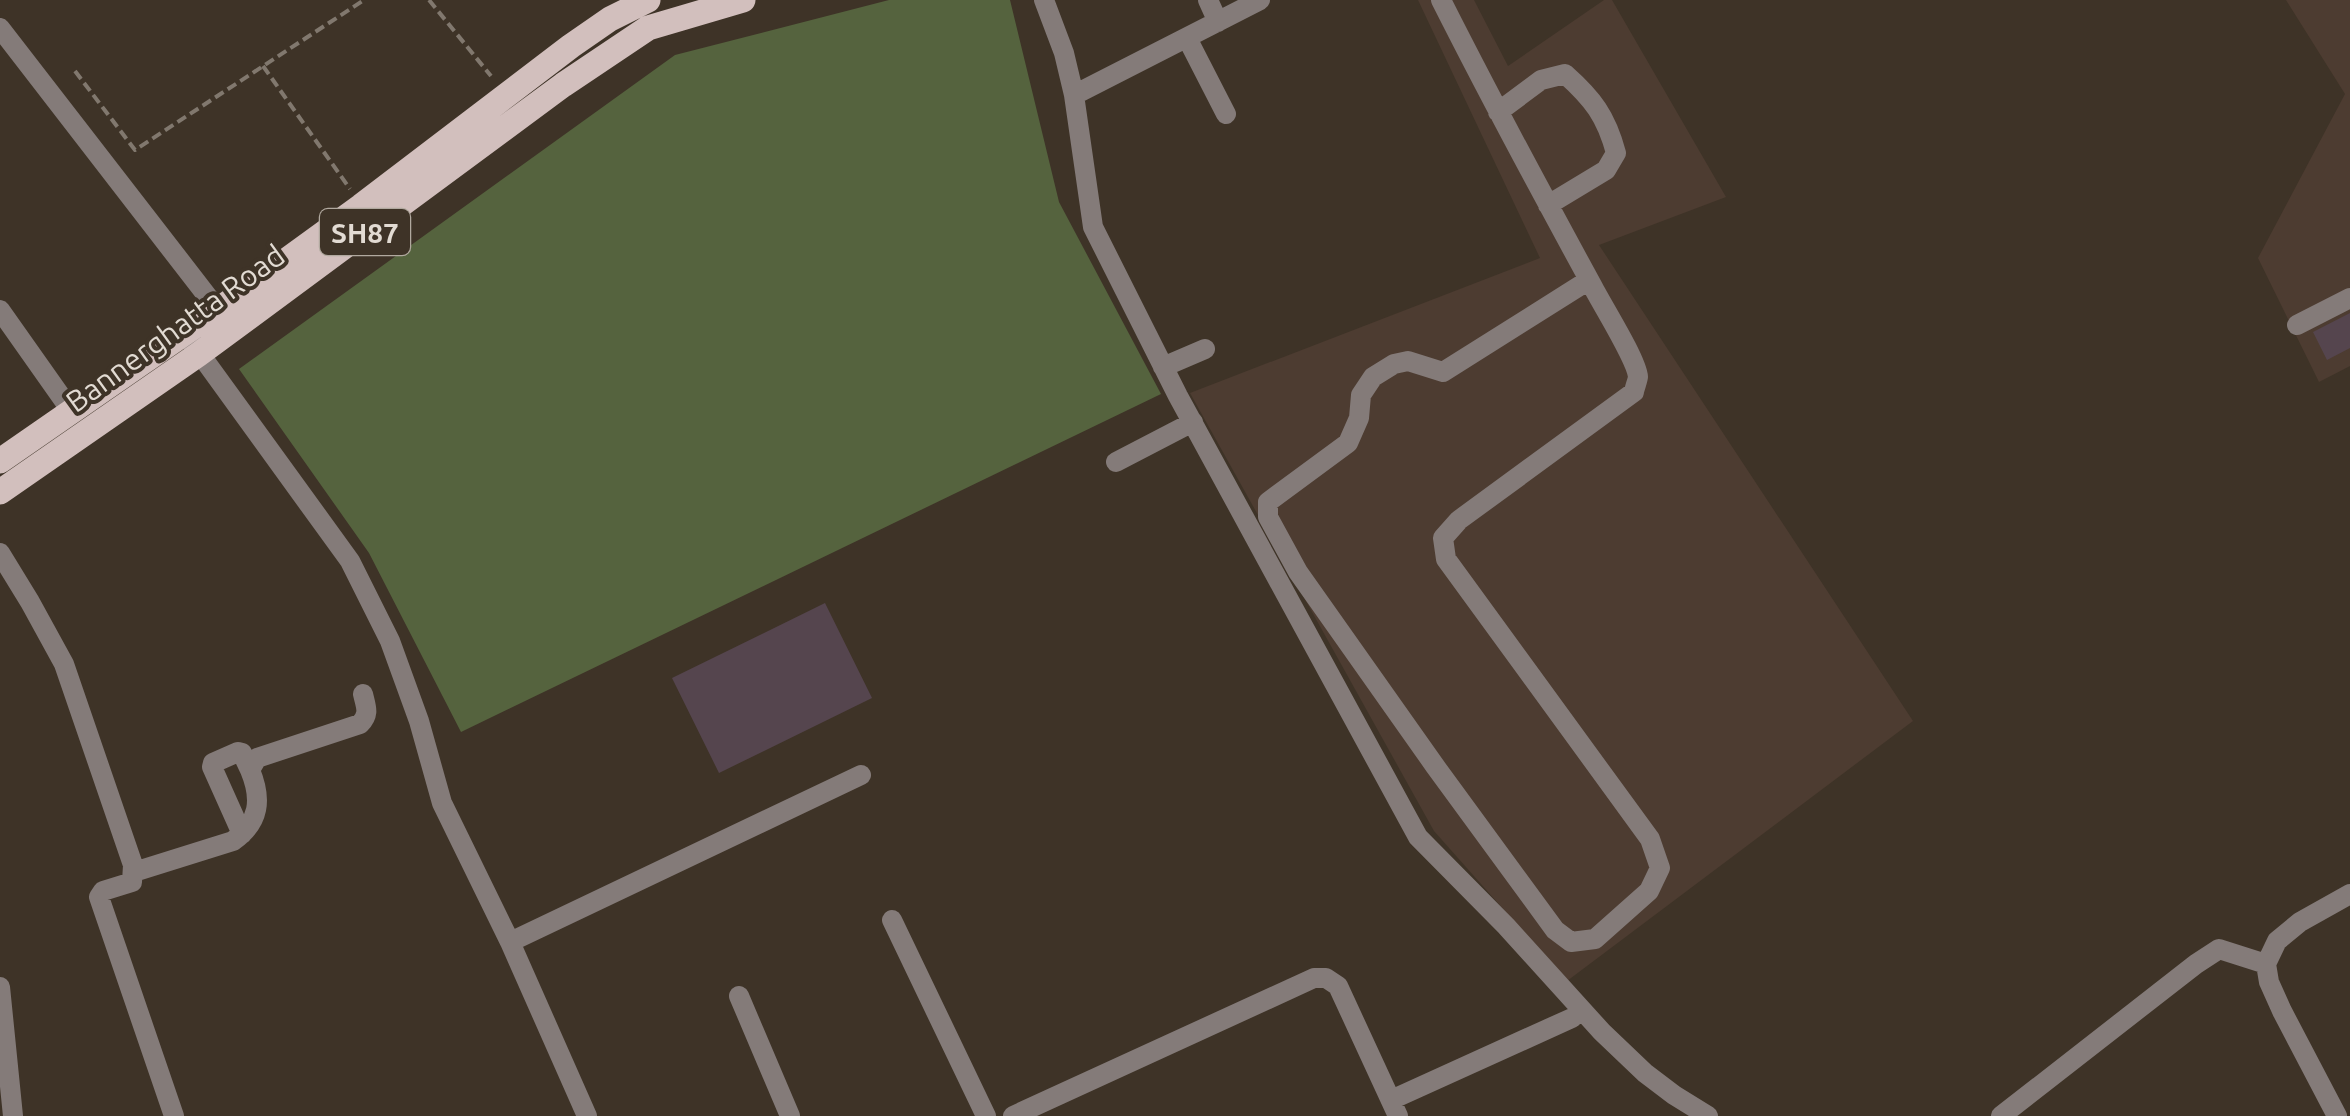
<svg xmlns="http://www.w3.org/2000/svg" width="2350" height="1116" font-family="Ubuntu,sans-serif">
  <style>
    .education { fill: #4d3c31 }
    .green { fill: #55633e }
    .building { fill: #55454e }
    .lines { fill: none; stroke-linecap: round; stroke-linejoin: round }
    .path { stroke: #81786e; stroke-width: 4; stroke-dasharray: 10 5; stroke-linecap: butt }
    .minor { stroke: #847b79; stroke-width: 20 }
    .major { stroke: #d2bfbd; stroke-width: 25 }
    .labels { text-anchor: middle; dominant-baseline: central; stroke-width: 8; stroke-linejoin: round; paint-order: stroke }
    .shield { fill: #3e3327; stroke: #b1a99f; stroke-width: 2.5 }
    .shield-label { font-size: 28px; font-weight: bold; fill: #e2dbd3 }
    .street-label { font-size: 30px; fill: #e2dbd3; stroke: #3e3327 }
  </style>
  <rect width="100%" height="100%" fill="#3e3327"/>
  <path class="education" d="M1418 0H1474L1508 66 1604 0H1612L1726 197 1599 245 1913 721 1567 981 1434 831 1190 393 1540 258Z
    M2286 0H2350V366L2319 382 2258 258 2345 94Z"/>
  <path class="green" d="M889 0H1010L1059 202 1161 394 461 732 369 553 239 369 675 55Z"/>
  <path class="building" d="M2350 313V348L2327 360 2313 332Z
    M825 603 872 698 719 773 672 678Z"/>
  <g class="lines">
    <path class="path" d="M429 0 491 76
      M263 66 350 189
      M75 71 135 150 364 0"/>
    <path class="minor" d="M1044 0 1064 53 1074 95 1093 227 1178 396 1418 837 1506 926 1602 1032 1645 1073 1674 1095 1708 1116
      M1208 0 1218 22
      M1441 0C1490 97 1541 192 1593 287 1602 305 1637 360 1638 377 1638 379 1634 390 1634 392L1459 520 1443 538 1446 559 1650 839 1660 868 1649 891 1595 939 1571 942 1555 930 1435 766 1298 572 1268 517V502L1348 443 1359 418 1361 395 1373 377 1394 364 1408 361 1443 372 1589 280
      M0 28 218 310
      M1187 38 1226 114
      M1074 95 1260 0
      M1498 112 1541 80 1565 74C1593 99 1606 116 1616 153L1606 170 1548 205
      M0 310 72 412
      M2297 325 2350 298
      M192 343 350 561 390 641 419 721 442 803 510 942 587 1116
      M1163 367 1205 349
      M1116 462 1193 422
      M0 553 30 602 64 664 133 865 132 882 103 891 99 897 174 1116
      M242 834 212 767 213 763 238 752 242 753 250 770
      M134 872 233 841C260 822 262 799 250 770L257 758 360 724C370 714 366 707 363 694
      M892 920 986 1116
      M510 942 861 775
      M0 987 13 1116
      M739 996 790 1116
      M1391 1100 1572 1018
      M1013 1116 1314 978H1326L1338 986 1398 1116
      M2001 1116 2196 964 2219 949 2266 964
      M2337 1116 2282 1011 2269 982 2266 964 2277 941 2300 922 2350 894"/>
    <path class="major" d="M0 461 218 310 361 206 571 46 610 19 648 0
      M0 492 199 354 563 85 648 28 743 0"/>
  </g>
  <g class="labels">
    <rect class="shield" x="320" y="209" width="90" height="46" rx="8"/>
    <g class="shield-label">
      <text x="365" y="232">SH87</text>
    </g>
    <g class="street-label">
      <text transform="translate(175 328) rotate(-36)">Bannerghatta Road</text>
    </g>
  </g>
</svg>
